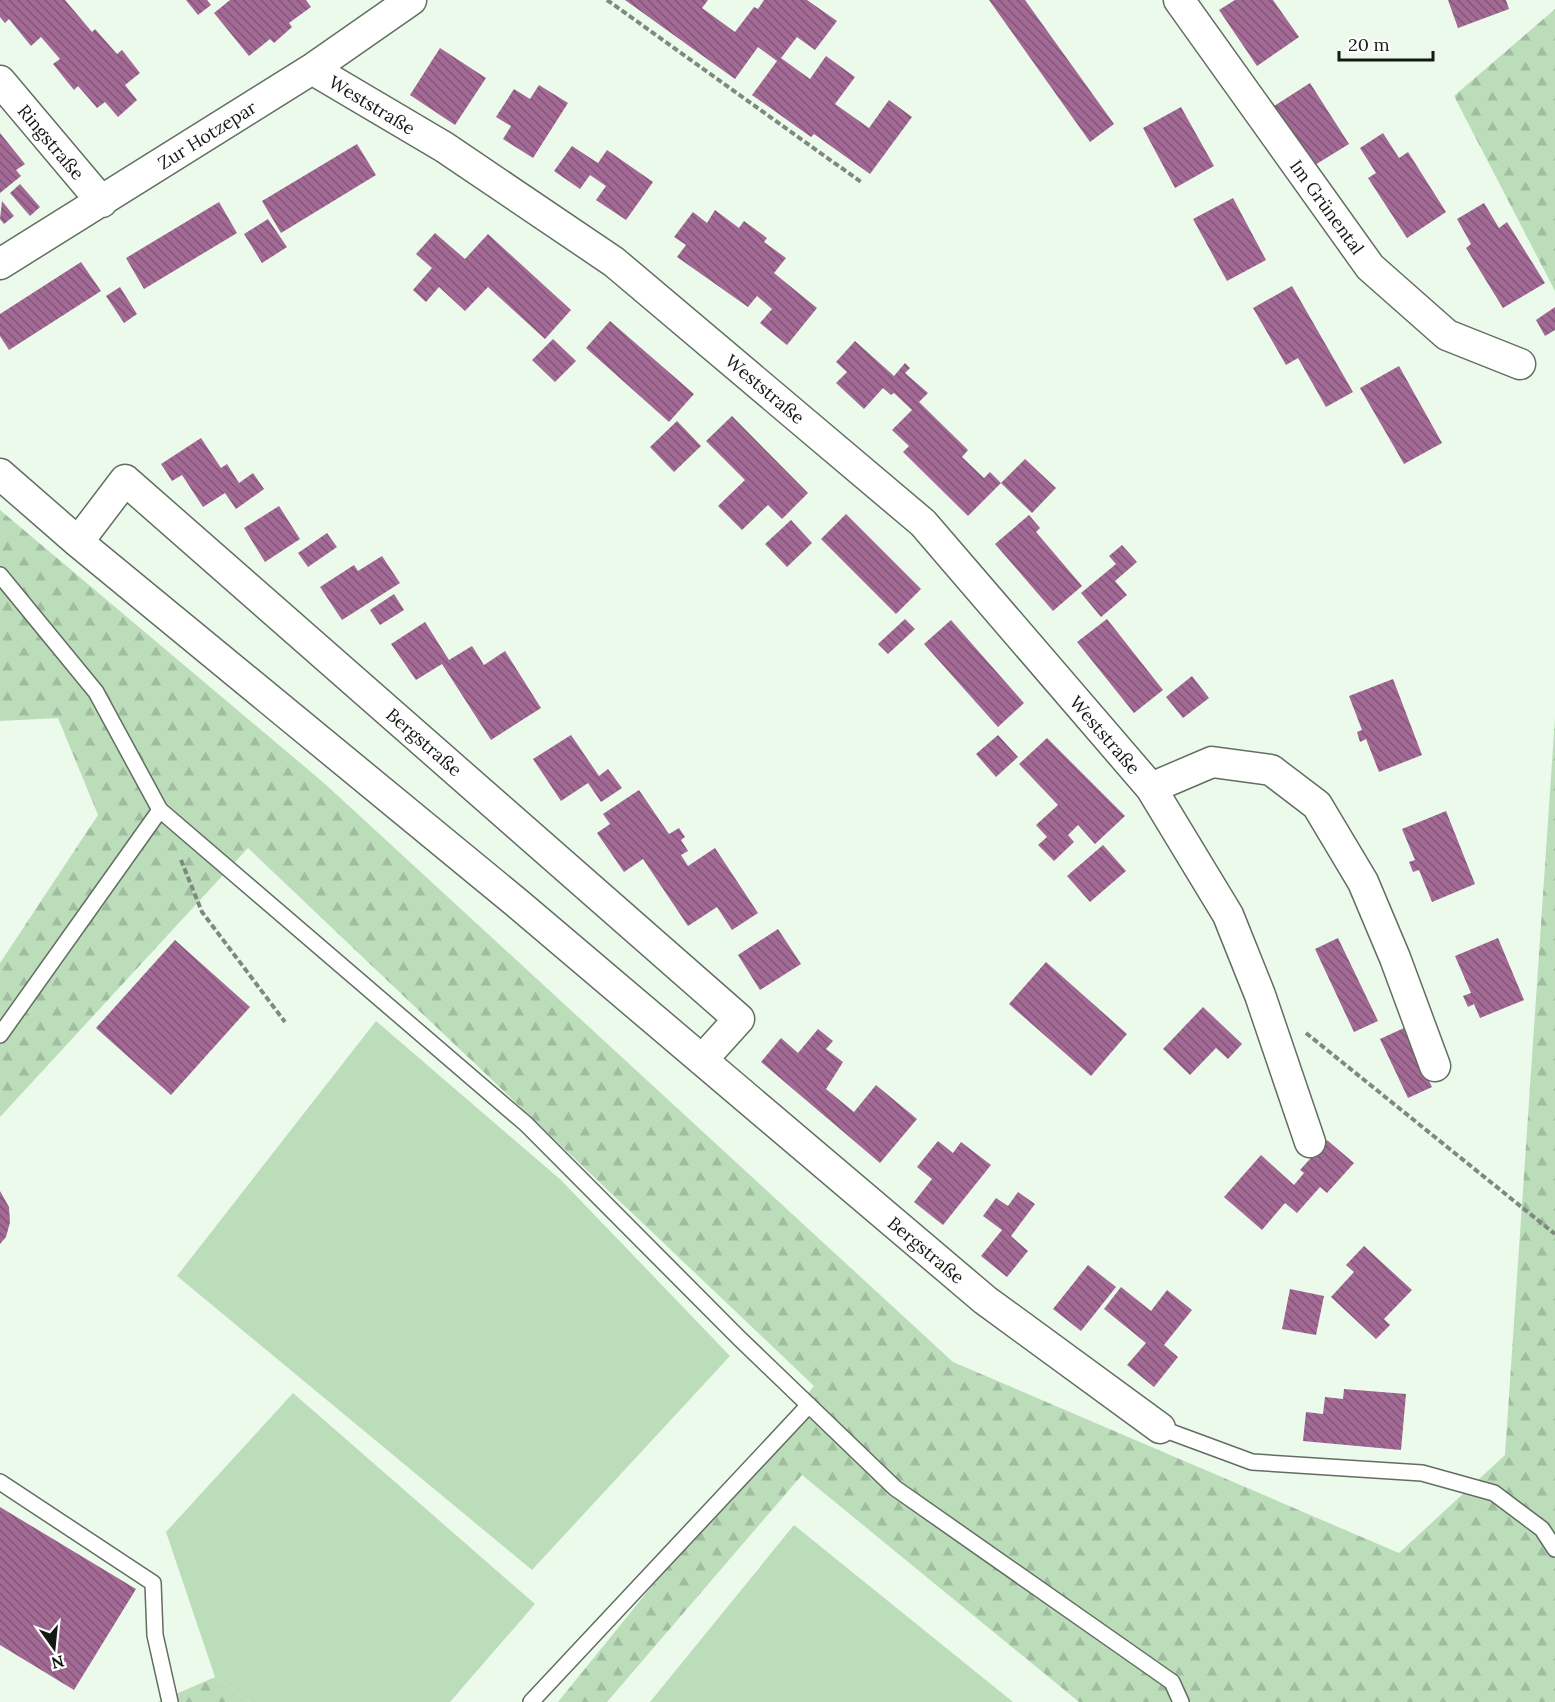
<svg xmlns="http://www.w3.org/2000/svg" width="1555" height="1702" font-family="Lora,serif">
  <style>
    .green { fill: #bcddba }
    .forest { fill: url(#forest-firs) }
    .building { fill: url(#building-back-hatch) }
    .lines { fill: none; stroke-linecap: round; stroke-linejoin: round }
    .service-casing { stroke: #626e61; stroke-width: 18 }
    .minor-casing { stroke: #626e61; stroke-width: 33 }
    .path { stroke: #7f897f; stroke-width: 4; stroke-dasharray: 6 3; stroke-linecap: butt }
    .service { stroke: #fff; stroke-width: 15 }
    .minor { stroke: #fff; stroke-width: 30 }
    .labels { text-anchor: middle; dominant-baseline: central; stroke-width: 6; stroke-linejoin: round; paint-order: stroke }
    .street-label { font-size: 18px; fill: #141914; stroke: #fff }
  </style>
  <defs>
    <pattern id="forest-firs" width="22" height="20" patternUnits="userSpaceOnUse" patternTransform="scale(1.5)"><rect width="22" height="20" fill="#bcddba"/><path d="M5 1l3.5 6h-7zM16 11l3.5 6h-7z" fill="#a1bd9f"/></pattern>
    <pattern id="building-back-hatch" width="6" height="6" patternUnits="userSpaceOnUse" patternTransform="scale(1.5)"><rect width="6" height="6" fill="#a26a95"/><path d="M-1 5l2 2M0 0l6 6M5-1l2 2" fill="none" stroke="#835678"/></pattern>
  </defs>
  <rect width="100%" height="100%" fill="#ecfaeb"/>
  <path class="green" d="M376 1021 561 1180 730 1356 532 1570 177 1276Z
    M293 1393 535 1604 450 1702H249L215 1677 166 1532Z
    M794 1525 1013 1702H650Z"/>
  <path class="forest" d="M1555 9V291L1454 96Z
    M0 510 324 783 953 1362 1399 1553 1505 1455 1555 718V1702H1079L802 1475 607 1702H558L814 1386 248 848 0 1117V963L98 815 58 718 0 721Z
    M215 1677 249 1702H158Z"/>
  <path class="building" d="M0 0H65L92 32 95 29 117 54 122 50 140 73 125 85 137 100 118 117 105 102 97 108 78 86 74 90 53 64 60 59 41 37 31 46 9 19 5 23 0 17Z
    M186 0H207L211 5 198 15Z
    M230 0H306L311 7 289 23 292 27 274 43 270 39 249 56 214 13Z
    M625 0H708L702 8 735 32 754 7 758 9 764 0H807L837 21 815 50 797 37 781 58 810 79 826 56 855 77 835 104 869 128 889 100 912 117 870 174 814 134 811 137 752 95 777 61 758 47 735 79Z
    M989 0H1025L1114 124 1090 142Z
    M1235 0H1273L1299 37 1257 66 1219 10Z
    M1448 0H1506L1509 9 1458 28Z
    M440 48 486 78 455 125 410 95Z
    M1310 83 1349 144 1310 168 1271 108Z
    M539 85 568 103 533 158 503 139 511 126 496 117 514 89 530 99Z
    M1181 107 1214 166 1175 188 1143 128Z
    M0 133 25 164 16 170 21 176 0 193Z
    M1383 133 1399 158 1408 152 1446 212 1407 238 1368 178 1376 173 1360 148Z
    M357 144 376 175 281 233 262 201Z
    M572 146 598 163 607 150 653 182 626 220 596 200 606 186 590 175 580 189 554 171Z
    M20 184 40 207 30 216 10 193Z
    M1233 198 1266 260 1227 281 1193 219Z
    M2 201 14 216 4 224 0 219Z
    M219 202 237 233 144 289 126 258Z
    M1484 203 1499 228 1507 222 1545 283 1503 308 1466 248 1471 244 1457 219Z
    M715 210 739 228 744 221 767 238 764 242 786 258 774 273 817 308 787 345 760 323 772 309 757 296 748 307 677 257 686 245 674 237 693 212 707 223Z
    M268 219 287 247 262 263 244 234Z
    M435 233 465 259 488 234 571 310 545 339 488 287 465 311 439 287 426 302 413 290 432 268 416 254Z
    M81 262 101 291 9 350 0 336V314Z
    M1292 286 1353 392 1326 407 1298 358 1286 365 1253 308Z
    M120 287 137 314 124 323 106 296Z
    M1555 307V330L1545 336 1536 320Z
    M610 321 694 394 669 422 586 348Z
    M553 339 576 361 555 382 532 360Z
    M855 341 894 376 905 363 910 368 905 373 928 393 919 402 968 450 962 457 984 478 990 472 1001 483 968 516 903 452 909 446 892 430 912 410 894 393 891 395 883 388 864 409 836 383 847 372 836 362Z
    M1399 366 1442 443 1404 464 1360 388Z
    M732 416 808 493 782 519 768 505 742 530 718 506 745 480 706 441Z
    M677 421 701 446 674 472 650 447Z
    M201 438 221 468 227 464 239 483 253 473 264 489 236 509 225 493 203 507 182 475 172 481 161 464Z
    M1025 459 1056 488 1032 513 1001 483Z
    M279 506 300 539 265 562 244 528Z
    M846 514 921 589 896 614 821 539Z
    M1029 515 1040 528 1036 532 1082 586 1053 611 995 544Z
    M791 520 812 543 787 567 765 544Z
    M327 533 337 547 308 567 298 553Z
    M1122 545 1137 562 1115 581 1127 595 1101 617 1081 593 1116 564 1109 556Z
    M382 556 400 583 342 620 320 587 354 565 358 571Z
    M394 594 404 610 380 625 370 610Z
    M905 619 915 629 888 654 878 644Z
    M1107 619 1163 690 1134 713 1077 642Z
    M951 620 1024 703 998 727 924 644Z
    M425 622 449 660 472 646 484 665 505 651 541 708 491 740 442 664 416 680 391 644Z
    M1192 676 1209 698 1183 718 1166 697Z
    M1393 679 1422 755 1379 772 1366 739 1360 742 1357 732 1362 730 1349 696Z
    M571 735 599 776 608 769 622 788 601 802 588 783 561 801 533 759Z
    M998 735 1018 757 996 777 976 754Z
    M1047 738 1125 816 1095 844 1078 825 1068 835 1074 842 1054 861 1038 845 1047 837 1036 825 1058 805 1019 764Z
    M639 790 669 834 679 828 685 837 681 840 688 851 681 855 688 866 715 848 758 913 732 930 717 907 688 926 643 859 624 872 597 833 610 824 603 814Z
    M1446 811 1475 884 1432 902 1419 870 1413 872 1409 862 1415 860 1402 829Z
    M1103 845 1126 871 1090 902 1067 876Z
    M778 929 801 964 760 990 738 955Z
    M1338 938 1378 1021 1354 1032 1315 949Z
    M1498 938 1524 1000 1480 1018 1474 1004 1468 1007 1463 996 1471 993 1455 956Z
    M175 940 250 1007 171 1095 96 1028Z
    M1046 962 1127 1034 1091 1076 1009 1004Z
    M1203 1007 1242 1044 1228 1059 1216 1048 1190 1075 1163 1049Z
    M1404 1028 1432 1087 1408 1098 1380 1039Z
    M818 1029 833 1041 826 1049 843 1062 826 1089 854 1112 876 1085 917 1119 880 1163 761 1062 781 1038 798 1053Z
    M1327 1140 1354 1163 1327 1193 1320 1187 1297 1213 1285 1203 1262 1230 1224 1197 1261 1155 1294 1185 1304 1173 1300 1170Z
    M938 1141 953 1153 961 1142 991 1165 943 1225 914 1202 932 1179 917 1167Z
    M0 1191 9 1207 10 1222 6 1237 0 1244Z
    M1018 1192 1035 1204 1011 1236 1028 1251 1007 1277 981 1256 1002 1230 983 1216 996 1198 1008 1206Z
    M1364 1246 1412 1290 1384 1319 1390 1325 1376 1339 1331 1297 1354 1272 1346 1265Z
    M1088 1265 1116 1287 1081 1331 1053 1309Z
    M1121 1287 1151 1311 1167 1290 1192 1310 1164 1345 1178 1357 1154 1387 1127 1365 1146 1343 1104 1309Z
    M1290 1289 1324 1296 1316 1335 1282 1329Z
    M1344 1389 1406 1394 1401 1450 1303 1441 1306 1412 1323 1414 1325 1397 1343 1399Z
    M0 1507 136 1589 74 1690 0 1645Z"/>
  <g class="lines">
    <g class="service-casing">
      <path id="service" d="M0 575 96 692 160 810 526 1124 739 1338 895 1488 1172 1682 1181 1702
        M0 1035 160 810
        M1160 1428 1252 1462 1422 1473 1494 1493 1542 1529 1555 1549
        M0 1482 153 1583 155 1635 170 1702
        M531 1702 809 1405"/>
    </g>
    <g class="minor-casing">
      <path id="minor" d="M1179 0 1370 267 1447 335 1520 364
        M312 69 444 147 614 262 923 523 1151 788 1228 915 1260 995 1310 1142
        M0 81 102 202
        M0 264 312 69 411 0
        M0 474 78 542 517 903 985 1300 1160 1428
        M78 542 125 480 739 1019 702 1060
        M1151 788 1212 762 1271 770 1317 805 1363 882 1395 958 1435 1066"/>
    </g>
    <path class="path" d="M607 0 861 182
      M181 860 202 912 285 1022
      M1306 1033 1555 1234"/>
    <use href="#service" class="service"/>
    <use href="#minor" class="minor"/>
  </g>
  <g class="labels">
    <g class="street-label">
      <text transform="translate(372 105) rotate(31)">Weststraße</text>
      <text transform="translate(207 135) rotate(-32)">Zur Hotzepar</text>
      <text transform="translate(51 142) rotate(50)">Ringstraße</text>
      <text transform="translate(1327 207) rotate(54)">Im Grünental</text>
      <text transform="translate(765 389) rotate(40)">Weststraße</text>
      <text transform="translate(1105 735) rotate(49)">Weststraße</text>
      <text transform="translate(424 742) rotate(41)">Bergstraße</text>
      <text transform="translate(926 1250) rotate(40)">Bergstraße</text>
    </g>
  </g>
  <g transform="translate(54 1648) rotate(165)" stroke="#ffffff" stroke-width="4.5" paint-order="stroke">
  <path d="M0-4.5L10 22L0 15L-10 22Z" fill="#141914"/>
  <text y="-9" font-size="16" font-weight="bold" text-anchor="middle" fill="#141914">N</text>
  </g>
  <path d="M1339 51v9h94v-9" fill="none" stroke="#141914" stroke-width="3"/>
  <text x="1348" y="51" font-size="18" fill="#141914" stroke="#ffffff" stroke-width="4.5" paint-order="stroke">20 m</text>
</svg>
